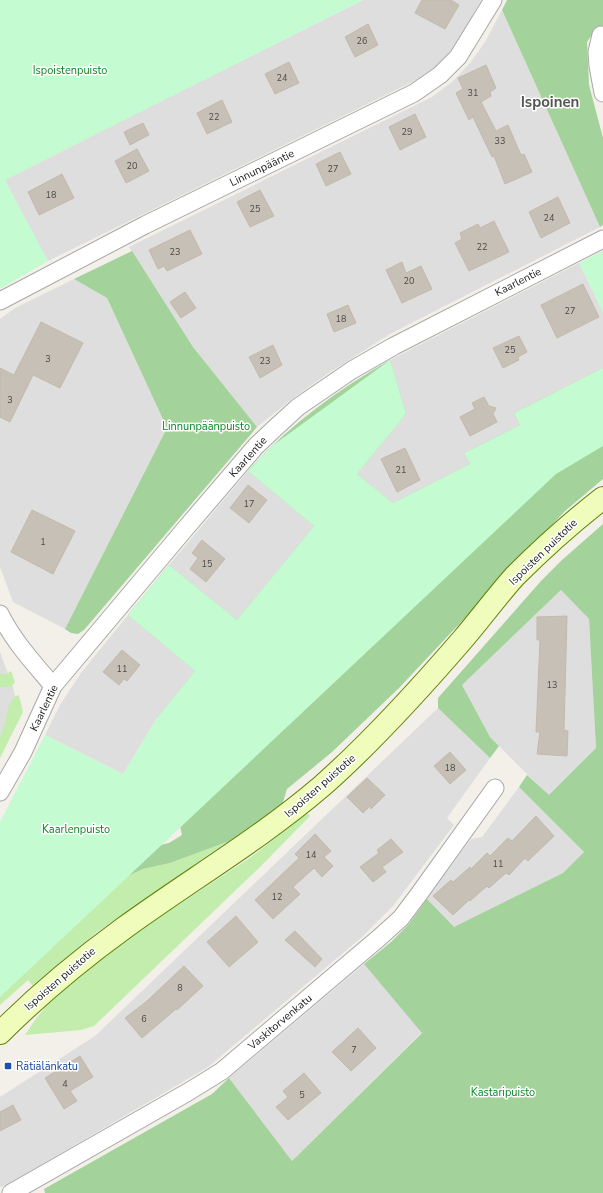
<svg xmlns="http://www.w3.org/2000/svg" width="603" height="1193" font-family="'Nunito Sans',sans-serif">
  <style>
    .residential { fill: #dfdede }
    .grass { fill: #c3edad }
    .forest { fill: #a3d29b }
    .park { fill: #c5fbd1 }
    .building { fill: #c7c0b6; stroke: #c4b9a9 }
    .lines { fill: none; stroke-linecap: round; stroke-linejoin: round }
    .minor-casing { stroke: #a8a8a8; stroke-width: 19 }
    .secondary-casing { stroke: #5f7f01; stroke-width: 24 }
    .minor { stroke: #fff; stroke-width: 17 }
    .secondary { stroke: #effcbc; stroke-width: 22 }
    .transit-dot { fill: #1a4fb4; stroke: #fff; stroke-width: 1.5 }
    .labels { text-anchor: middle; dominant-baseline: central; stroke-width: 3; stroke-linejoin: round; paint-order: stroke }
    .number-label { font-size: 9px; fill: #4a4946 }
    .park-label { font-size: 11px; fill: #088625; stroke: #fff }
    .street-label { font-size: 11px; fill: #212121; stroke: #fff }
    .transit-label { font-size: 11px; fill: #164399; stroke: #fff; text-anchor: start }
    .district-label { font-size: 15px; font-weight: bold; fill: #545454; stroke: #fff }
  </style>
  <rect width="100%" height="100%" fill="#f2f0e8"/>
  <path class="residential" d="M363 0H481L464 31 448 54 437 66 418 79 48 261 4 180Z
    M502 10 600 227 390 334 327 374 292 399 257 427 193 347 129 247 432 97 452 82 470 63 485 42Z
    M579 263 603 312V368L515 413 520 425 465 453 470 464 393 503 357 474 406 414 390 360Z
    M74 279 107 298 167 428 65 629 13 602 0 567V319L15 308Z
    M248 471 314 526 237 620 169 565Z
    M561 590 589 619 596 748 549 796 490 737 462 685Z
    M128 615 195 671 157 718 123 774 45 735 60 705 81 673Z
    M0 652 13 687 17 705 0 757Z
    M438 708 490 758 447 818 454 825 393 906 362 937 208 1067 7 1185 0 1187V1097L95 1036Z
    M519 787 584 852 563 873 454 928 427 899 471 839 482 837Z
    M364 964 422 1032 292 1161 229 1078Z"/>
  <path class="grass" d="M11 671 15 682 11 687H0V673L5 675Z
    M19 695 23 712 0 758V736L5 723 8 707 14 697Z
    M307 813 310 816 261 866 94 1026 81 1030 25 1035 35 1020 51 1000 72 981 140 930 251 857Z
    M0 829 95 892 143 869 170 863 235 839 97 932 33 986 28 980 0 1005Z"/>
  <path class="forest" d="M507 0H603V28L596 29 587 42 589 85 603 138V225L600 227 502 10Z
    M132 251 193 347 257 427 84 630 78 634 71 633 65 629 167 428 107 298 74 279Z
    M390 360 406 414 357 474 393 503 470 464 464 453 520 425 514 413 603 368V479L565 511 399 688 332 752 287 789 282 805 235 839 170 863 143 869 94 892 144 849 169 843 182 835 157 718 195 671 128 615 169 565 237 620 314 526 248 471C288 426 337 390 390 360Z
    M603 524V1193H45L44 1189 212 1094 229 1078 292 1161 422 1033 364 964 391 942 409 924 427 899 454 927 563 873 584 852 519 787 527 775 549 795 596 748 589 619 561 590 462 685 490 737 499 746 490 758 438 708V698L541 581 562 560Z"/>
  <path class="park" d="M0 0H363L5 180 48 261 0 289Z
    M603 251V312L579 263Z
    M390 360 406 414 357 474 393 503 470 464 464 453 520 425 514 413 603 368V446L556 474 0 997V822L45 735 123 774 157 718 195 671 128 615 169 565 237 620 314 526 248 471 272 446Z"/>
  <path class="building" d="M422 0H451L459 5 445 29 415 13Z
    M368 24 378 45 355 57 345 37Z
    M289 62 299 83 275 94 265 74Z
    M486 65 496 88 490 92 491 96 481 102 496 131 508 125 521 155 524 154 532 172 505 184 494 156 492 157 473 117 469 120 456 93 463 89 458 78Z
    M222 100 232 122 207 134 197 113Z
    M415 114 426 137 400 150 389 127Z
    M143 123 149 135 130 145 124 132Z
    M137 149 149 171 126 183 115 161Z
    M340 152 351 174 326 186 316 164Z
    M62 174 74 198 39 215 28 192Z
    M260 190 274 216 250 227 237 202Z
    M558 197 570 223 541 238 529 212Z
    M494 221 509 252 469 271 455 243 462 239 460 233 478 224 480 228Z
    M190 230 202 254 167 271 164 266 158 269 149 250Z
    M402 262 406 273 421 266 432 289 402 303 386 270Z
    M583 284 599 317 557 338 541 305Z
    M185 292 196 308 181 318 170 302Z
    M348 305 356 323 334 332 327 314Z
    M41 322 83 343 60 388 33 375 10 422 0 417V368L14 375Z
    M519 336 527 352 518 357 519 360 503 368 493 348Z
    M273 345 282 365 260 378 249 357Z
    M484 397 489 406 496 408 493 414 497 422 470 436 460 417 475 409 472 403Z
    M405 448 420 480 397 492 381 459Z
    M248 485 267 500 249 523 230 508Z
    M32 510 75 531 53 574 11 552Z
    M202 540 225 559 206 582 190 569 198 558 192 553Z
    M567 616 564 730 568 731 567 756 537 754 540 732H536L540 640H537V617Z
    M122 650 140 665 127 681 124 679 119 685 103 672Z
    M450 752 466 770 450 784 434 766Z
    M367 778 385 795 371 809 370 806 363 813 347 797Z
    M536 816 554 836 528 861 525 858 509 875 506 873 489 888 487 886 470 901 469 900 453 915 433 896 451 880 453 882 470 867 471 869 487 853 490 856 508 838 512 841Z
    M315 834 331 851 324 857 333 866 322 877 314 868 293 887 300 894 273 919 255 900 299 858 295 854Z
    M391 839 403 852 382 867 386 872 373 882 360 867 379 853 377 850Z
    M236 916 258 942 229 967 207 942Z
    M295 931 322 959 315 967 285 940Z
    M184 966 203 986 177 1010 176 1009 142 1038 125 1018 147 1001Z
    M358 1028 376 1048 351 1071 332 1052Z
    M80 1056 93 1077 70 1091 77 1101 64 1109 45 1078Z
    M304 1073 321 1093 288 1120 276 1107 288 1097 283 1091Z
    M13 1105 21 1120 0 1131V1112Z"/>
  <g class="lines">
    <g class="minor-casing">
      <path id="minor" d="M601 35 597 52 598 66 603 93
        M0 301 145 225 414 93 440 75 458 57 493 0
        M0 614C14 642 33 662 53 686
        M0 792 23 752 53 686 185 529 256 446 274 429 298 407 352 370 394 346 603 239
        M11 1193 188 1092 222 1071 380 937 401 918 419 894 495 788"/>
    </g>
    <g class="secondary-casing">
      <path id="secondary" d="M0 1033C38 995 80 960 124 928 190 880 260 839 322 786 373 741 419 690 463 639 481 618 497 596 515 576 543 548 572 522 603 498"/>
    </g>
    <use href="#minor" class="minor"/>
    <use href="#secondary" class="secondary"/>
  </g>
  <rect class="transit-dot" x="4" y="1062" width="8" height="8" rx="2"/>
  <g class="labels">
    <g class="number-label">
      <text x="362" y="41">26</text>
      <text x="282" y="78">24</text>
      <text x="473" y="93">31</text>
      <text x="214" y="117">22</text>
      <text x="407" y="132">29</text>
      <text x="500" y="141">33</text>
      <text x="132" y="166">20</text>
      <text x="333" y="169">27</text>
      <text x="51" y="195">18</text>
      <text x="255" y="209">25</text>
      <text x="549" y="218">24</text>
      <text x="482" y="247">22</text>
      <text x="175" y="252">23</text>
      <text x="409" y="281">20</text>
      <text x="570" y="311">27</text>
      <text x="341" y="319">18</text>
      <text x="510" y="350">25</text>
      <text x="48" y="359">3</text>
      <text x="265" y="361">23</text>
      <text x="10" y="400">3</text>
      <text x="401" y="470">21</text>
      <text x="249" y="504">17</text>
      <text x="43" y="542">1</text>
      <text x="207" y="564">15</text>
      <text x="122" y="669">11</text>
      <text x="552" y="685">13</text>
      <text x="450" y="768">18</text>
      <text x="311" y="855">14</text>
      <text x="498" y="864">11</text>
      <text x="277" y="897">12</text>
      <text x="180" y="988">8</text>
      <text x="144" y="1019">6</text>
      <text x="354" y="1050">7</text>
      <text x="65" y="1084">4</text>
      <text x="302" y="1095">5</text>
    </g>
    <g class="park-label">
      <text x="70" y="70">Ispoistenpuisto</text>
      <text x="206" y="426">Linnunpäänpuisto</text>
      <text x="76" y="829">Kaarlenpuisto</text>
      <text x="503" y="1092">Kastaripuisto</text>
    </g>
    <g class="street-label">
      <text transform="translate(262 168) rotate(-26)">Linnunpääntie</text>
      <text transform="translate(518 282) rotate(-27)">Kaarlentie</text>
      <text transform="translate(248 457) rotate(-48)">Kaarlentie</text>
      <text transform="translate(543 552) rotate(-44)">Ispoisten puistotie</text>
      <text transform="translate(44 708) rotate(-64)">Kaarlentie</text>
      <text transform="translate(320 786) rotate(-41)">Ispoisten puistotie</text>
      <text transform="translate(60 979) rotate(-41)">Ispoisten puistotie</text>
      <text transform="translate(280 1022) rotate(-40)">Vaskitorvenkatu</text>
    </g>
    <g class="transit-label">
      <text x="16" y="1066">Rätiälänkatu</text>
    </g>
    <g class="district-label">
      <text x="550" y="102">Ispoinen</text>
    </g>
  </g>
</svg>
